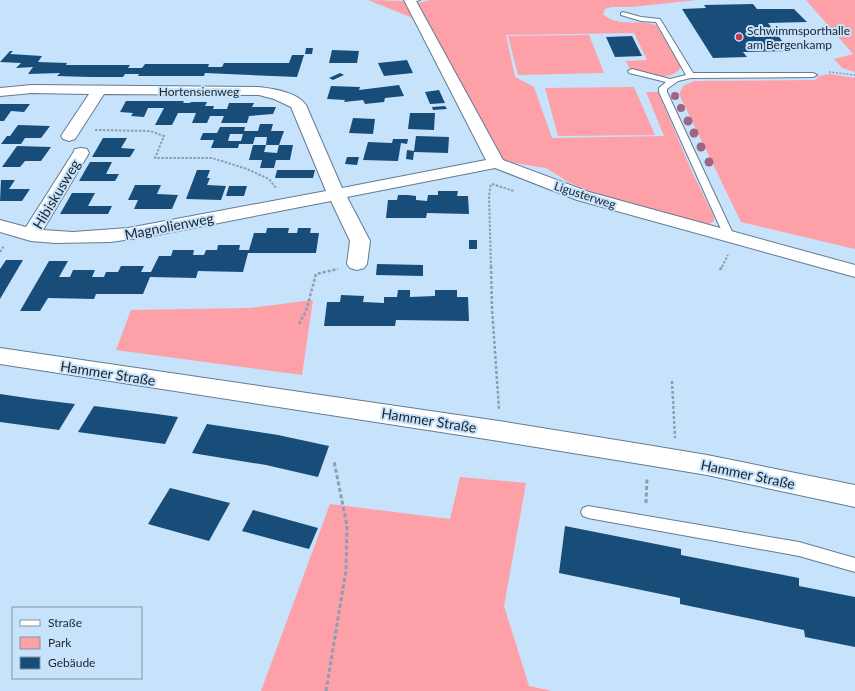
<svg xmlns="http://www.w3.org/2000/svg" width="855" height="691" font-family="Lato,sans-serif">
  <style>
    .green { fill: #fda0a7 }
    .building { fill: #174d78; fill-rule: evenodd }
    .lines { fill: none; stroke-linecap: round; stroke-linejoin: round }
    .lane-casing { stroke: #637b92; stroke-width: 2 }
    .street-casing { stroke: #637b92; stroke-width: 2 }
    .secondary-casing { stroke: #637b92; stroke-width: 2 }
    .path-far3 { stroke: #8a9fb3; stroke-width: 1.5; stroke-dasharray: 2 1.5; stroke-linecap: butt }
    .path-far2 { stroke: #8a9fb3; stroke-width: 2; stroke-dasharray: 2.5 1.5; stroke-linecap: butt }
    .path-far1 { stroke: #8a9fb3; stroke-width: 2.5; stroke-dasharray: 3 2; stroke-linecap: butt }
    .path { stroke: #8a9fb3; stroke-width: 3; stroke-dasharray: 4 2.5; stroke-linecap: butt }
    .lane { fill: #fff; fill-rule: evenodd }
    .street { fill: #fff; fill-rule: evenodd }
    .secondary { fill: #fff; fill-rule: evenodd }
    .tree { fill: #9a6684 }
    .poi-dot { fill: #c73651; stroke: #c7e2fb; stroke-width: 1.5 }
    .labels { text-anchor: middle; dominant-baseline: central; stroke-width: 4; stroke-linejoin: round; paint-order: stroke }
    .far-poi-label { font-size: 12px; fill: #1a242d; stroke: #c7e2fb; text-anchor: start }
    .far-street-label { font-size: 12px; fill: #1a242d; stroke: #c7e2fb }
    .street-label { font-size: 14px; fill: #1a242d; stroke: #c7e2fb }
  </style>
  <rect width="100%" height="100%" fill="#c7e2fb"/>
  <path class="green" d="M368 0 403 1 413 18Z
    M430 0H697L631 7H611L605 9 603 14C617 28 639 19 656 25L681 67C670 85 644 72 629 68L626 61 647 60 634 33 506 35 515 77 534 87 552 138 664 136 646 92H658L692 172 714 217V221L709 224H704L606 198 570 183 546 168 502 161 418 3Z
    M799 0H855V72L842 68 834 59 853 54 806 0Z
    M589 35 604 73 518 75 508 36Z
    M830 74 855 78V249L741 222 679 94 683 86 694 81 815 80 819 76Z
    M634 87 655 135 558 136 545 88Z
    M313 300 302 375 116 350 131 310 249 308Z
    M460 477 526 483 504 606 529 686 552 691H261L330 504 450 519Z"/>
  <path class="building" d="M753 4 757 9H794L807 22 768 23 790 51 743 52 747 57 713 58 682 9 706 8 704 5Z
    M632 36 642 56 615 57 606 37Z
    M306 48H313L312 54H305Z
    M332 50 359 51 357 63H329Z
    M10 51H13L10 54 42 56 38 62 67 63 66 65H130L128 68H142L145 64H209L208 67H222L224 63H289L292 55H304L297 77 205 73 204 76H138L139 74H125L123 77H90L57 76 60 73 28 74 33 67 16 68 21 63 0 62Z
    M407 60 413 73 384 76 378 63Z
    M340 73 344 75 333 80 329 78Z
    M399 85 404 96 385 98 384 102 365 104 363 100 344 102 345 100 327 99 331 86 360 87 359 90Z
    M439 90 445 103 430 104 425 92Z
    M126 101H184L183 103H190L191 102H207L205 106H214L213 109H227L229 103H254L252 107H276L273 114 249 116 247 123H221L224 116H210L207 123H192L196 113H178L172 125H155L164 108H148L144 117 131 116 133 113 120 112Z
    M0 104H30L24 112 11 111 4 121H0Z
    M445 106 447 109 433 110 432 107Z
    M410 113H435L434 130 408 129Z
    M353 118 375 119 373 134 349 133Z
    M260 124H273L271 131H284L279 145H266L267 137H255L253 144H239L238 148H211L214 140H200L203 133H217L220 127H245L244 131H258ZM230 134H243L241 141H228Z
    M18 125 50 126 41 138H25L21 144H1L7 136H10Z
    M416 136 449 137 448 153 414 152 413 160 406 159 407 150 414 151Z
    M103 138H127L121 148 135 149 130 157H92Z
    M393 139H408L407 144 401 143 398 161 363 160 368 142 392 143Z
    M253 145H266L264 152 277 153 279 145H293L290 160H276L274 168H260L262 160H249Z
    M17 146 51 147 41 161H25L20 167H2Z
    M347 157H359L357 165 345 164Z
    M90 162H112L106 174H119L115 181H79Z
    M197 170H210L207 178H210L207 185 226 186 221 200 186 199Z
    M277 170H315L313 178H275Z
    M1 180H15L9 189H30L22 201H0Z
    M135 185H161L157 194 178 195 172 209H134L138 200H128Z
    M229 186H247L244 196H226Z
    M438 191H458L457 196H468L469 214 427 213 426 218H386L388 200H397L398 195H408L416 196V200L427 201 428 195H438Z
    M72 193H95L88 206H112L108 214H60Z
    M267 228H289L288 233H297L298 228H311L310 233H319L316 253H248L243 272 198 271 196 278 150 277 143 294H96L94 299 48 298 40 311H20L49 261H68L59 277H70L73 270H95L92 277H104L106 272H118L121 266H144L141 272H151L159 256H171L173 250H194L193 255H204L206 250H217L218 245H240L239 250H249L254 233H266Z
    M469 240H477V249H469Z
    M6 260H23L0 299V269Z
    M377 264 423 265V276L376 275Z
    M398 290H410V297L435 296V290H457V297H468L469 321 396 320 395 326H324L327 302H340L341 295 364 296 363 302 384 303V297H397Z
    M0 394 34 399 75 404 59 430 0 422Z
    M94 406 157 414 178 417 165 444 78 432Z
    M207 424 278 435 329 446 318 477 266 465 192 453Z
    M170 488 230 503 209 541 148 524Z
    M253 510 318 528 309 549 242 531Z
    M565 526 681 549V555L799 578V586L855 597V647L805 637 804 630 680 604V598L559 573Z"/>
  <g class="lines">
    <g class="lane-casing">
      <path id="lane" d="M406 0H420L410 3Z
        M623 12 641 17 660 19 693 73H813L817 75 813 77 691 78 678 81 667 89V92L735 238 734 240H726L725 238 659 92V88L666 82 629 73 628 71 632 69 670 79 686 75 656 22 641 21 621 15V13Z
        M588 506 799 542 855 558V572L799 556 588 518 583 516 581 512 583 508Z"/>
    </g>
    <g class="street-casing">
      <path id="street" d="M404 0 416 1 503 160 589 192 855 265V277L577 200 495 168 347 197 370 241 367 264 364 268 357 270 350 268 347 264 350 241 331 201 147 237 110 242 55 243 31 241 0 232V220L26 227 73 153 75 149 81 148 87 149 89 153 43 230 73 232 128 228 326 191 291 107 274 99 259 95 104 94 75 139 69 141 63 139 61 136 89 94 32 93 0 96V88L32 85 259 87C274 89 297 92 306 105L342 188 486 160Z"/>
    </g>
    <g class="secondary-casing">
      <path id="secondary" d="M0 348 499 421 647 445 707 455 855 485V507L707 475 647 465 499 441 0 364Z"/>
    </g>
    <path class="path-far3" d="M829 72 855 75"/>
    <path class="path-far2" d="M95 130 150 131 164 136 155 158H212L247 169 269 179 276 188
      M492 184 514 191
      M0 252 4 246
      M491 267 489 196 491 183
      M722 267 728 255"/>
    <path class="path-far1" d="M491 266 492 308 499 409
      M720 270 722 266
      M299 324 306 311 316 274 338 269
      M672 381 675 438"/>
    <path class="path" d="M646 503 647 478
      M326 691 346 570 347 526 334 461"/>
    <use href="#lane" class="lane"/>
    <use href="#street" class="street"/>
    <use href="#secondary" class="secondary"/>
  </g>
  <g class="tree">
    <circle cx="675" cy="96" r="4"/>
    <circle cx="681" cy="108" r="4"/>
    <circle cx="688" cy="121" r="4.5"/>
    <circle cx="694" cy="133" r="4.5"/>
    <circle cx="701" cy="147" r="4.5"/>
    <circle cx="709" cy="162" r="4.5"/>
  </g>
  <circle class="poi-dot" cx="739" cy="37" r="4"/>
  <g class="labels">
    <g class="far-poi-label">
      <text x="747" y="30">Schwimmsporthalle<tspan x="747" dy="14">am Bergenkamp</tspan></text>
    </g>
    <g class="far-street-label">
      <text x="199" y="91">Hortensienweg</text>
      <text transform="translate(585 195) rotate(18)">Ligusterweg</text>
    </g>
    <g class="street-label">
      <text transform="translate(56 194) rotate(-59)">Hibiskusweg</text>
      <text transform="translate(169 226) rotate(-11)">Magnolienweg</text>
      <text transform="translate(108 373) rotate(9)">Hammer Straße</text>
      <text transform="translate(429 420) rotate(9)">Hammer Straße</text>
      <text transform="translate(748 474) rotate(12)">Hammer Straße</text>
    </g>
  </g>
  <rect x="12" y="607" width="130" height="72" fill="#c7e2fb" stroke="#8296a9"/>
  <rect x="20" y="620" width="20" height="6" fill="#ffffff" stroke="#8296a9"/>
  <text x="48" y="627" font-size="12" fill="#1a242d">Straße</text>
  <rect x="20" y="637" width="20" height="12" fill="#fda0a7" stroke="#8296a9"/>
  <text x="48" y="647" font-size="12" fill="#1a242d">Park</text>
  <rect x="20" y="657" width="20" height="12" fill="#174d78" stroke="#8296a9"/>
  <text x="48" y="667" font-size="12" fill="#1a242d">Gebäude</text>
</svg>
